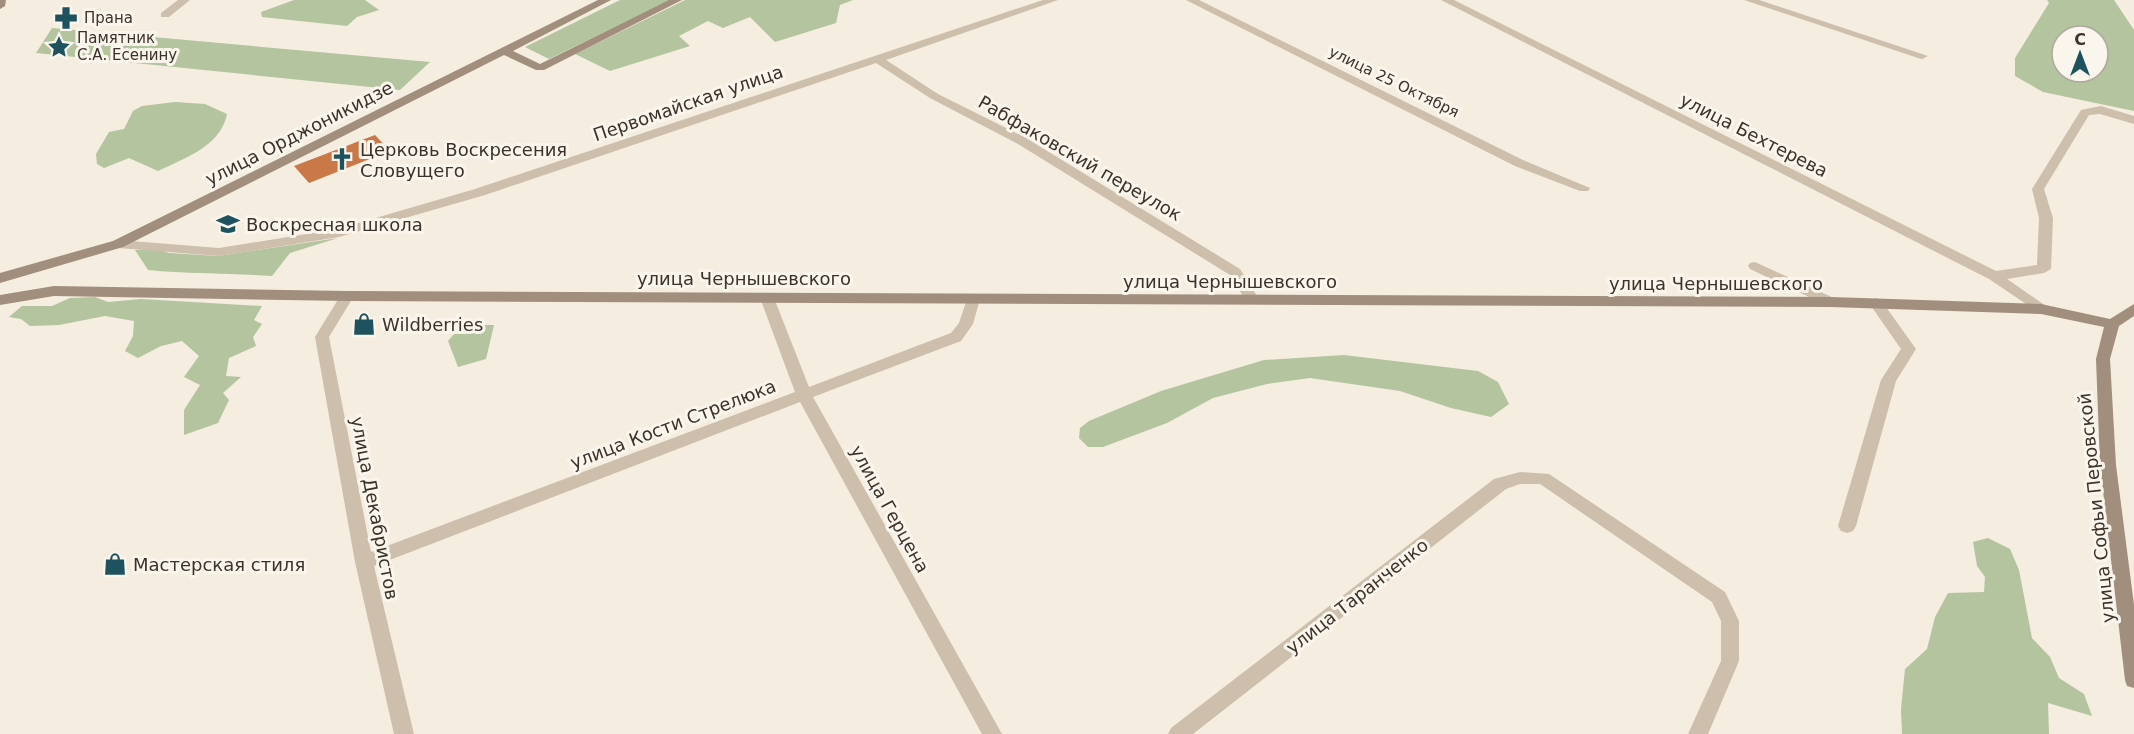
<svg xmlns="http://www.w3.org/2000/svg" width="2134" height="734" font-family="'DejaVu Sans',sans-serif">
  <style>
    .green { fill: #b3c49f; fill-rule: evenodd }
    .building { fill: #ca7848 }
    .lines { fill: none; stroke-linecap: round; stroke-linejoin: round }
    .street { fill: #cdbfab; fill-rule: evenodd }
    .secondary { fill: #a18e7c; fill-rule: evenodd }
    .labels { text-anchor: middle; dominant-baseline: central; stroke-width: 6; stroke-linejoin: round; paint-order: stroke }
    .far-poi-label { font-size: 15px; fill: #3b322a; stroke: #fbf6ed; text-anchor: start }
    .far-street-label { font-size: 15px; fill: #3b322a; stroke: #fbf6ed }
    .street-label { font-size: 18px; fill: #3b322a; stroke: #fbf6ed }
    .poi-label { font-size: 18px; fill: #3b322a; stroke: #fbf6ed; text-anchor: start }
  </style>
  <rect width="100%" height="100%" fill="#f4ede0"/>
  <path class="green" d="M294 0H365L379 10 357 17 347 26 262 17 261 12Z
    M620 0H670L549 59 525 47Z
    M685 0H853L840 5 836 23 775 42 750 17 723 28 708 21 679 36 690 46 610 71 575 54Z
    M2047 0H2114L2134 30V111L2043 92 2015 76V58L2049 3ZM2062 36H2098V72H2062Z
    M52 28 430 62 400 90 36 53Z
    M175 102 205 104 227 114C221 146 185 158 158 171L129 158 104 168 97 164 96 154 109 132 124 129 133 111 142 106Z
    M338 238 290 253 272 276C231 273 189 274 148 270L135 250H159L169 253 218 256Z
    M95 297 108 302 141 299 262 306 254 320 262 324 253 337 256 346 229 358 226 376 241 377 223 393 229 400 218 423 184 435V410L200 385 184 377 199 356 182 341 161 346 138 358 125 351 133 336 134 321 105 316 59 325 30 326 21 319 9 317 22 306H52L70 298Z
    M481 325H494L486 359 458 367 448 341 454 334H465Z
    M1344 355 1478 371 1498 382 1509 404 1491 417 1451 408 1400 391 1310 378 1267 384 1213 398 1167 423 1103 447H1088L1079 438 1080 428 1089 421 1161 391 1264 360Z
    M1988 538 2010 549 2019 570 2032 638 2050 657 2059 678 2084 694 2092 716 2048 703 2049 734H1902L1901 709 1905 669 1927 649 1935 617 1948 593 1984 592 1985 577 1977 566 1973 542Z"/>
  <path class="building" d="M375 135 390 151 309 183 294 166Z"/>
  <g class="lines">
    <path class="street" d="M178 0H190L169 17H161V13Z
      M1043 0H1058L886 60 938 94 1026 138 1240 269 1260 301 1258 304H1248L1230 275 1018 144 930 98 876 63 485 195 339 237 219 256 118 248 111 244 118 240 219 248 338 229 475 189Z
      M1186 0H1199L1523 160 1590 188 1588 191H1580L1515 166Z
      M1441 0H1454L1996 271 2037 265 2039 218 2032 189 2081 110 2101 106 2134 116V124L2100 114 2089 115 2044 189 2053 218 2051 269 2044 273 2007 279 2046 306 2048 309 2046 312 2041 314 1989 279Z
      M1744 0H1759L1928 56 1922 59 1918 58Z
      M1755 262 1836 299 1838 302 1836 305H1826L1750 269 1748 266 1750 263Z
      M347 291 354 296 329 337 371 552 795 392 760 298 762 295 767 293 774 298 809 387 951 333 959 323 968 296H978L980 299 973 324 961 341 813 397 1002 734H982L800 402 374 566 414 734H394L355 562 315 337 342 293Z
      M1876 298 1881 300 1916 349 1896 381 1856 526 1853 531 1847 533 1841 531 1838 526 1881 380 1901 349 1869 303Z
      M1520 472 1549 474 1725 592 1739 621V661L1708 734H1688L1721 661V621L1712 602 1540 484H1520L1506 489 1193 734H1168L1171 728 1494 479Z"/>
    <path class="secondary" d="M0 0H6L5 6 0 9Z
      M598 0H611L513 51 540 64 669 0H682L544 70H536L504 55 123 247 0 283V273L113 241Z
      M54 286 347 291 1831 297 2041 304 2110 319 2134 304V316L2119 326 2110 359 2116 465 2134 605V688L2127 686 2125 680 2100 465 2096 359 2104 327 2041 314 1831 307 347 301 54 296 0 305V295Z"/>
  </g>
  <defs>
    <g id="pharmacy-bare" transform="scale(1.8)"><path d="M-2-6h4v4h4v4h-4v4h-4v-4h-4v-4h4Z" fill="#1e525f" stroke="#fbf6ed" stroke-width="2.5" paint-order="stroke"/></g>
    <g id="sight-bare" transform="scale(1.8)"><path d="M0-6L1.8-2.2L6-1.7L2.9 1.2L3.7 5.4L0 3.3L-3.7 5.4L-2.9 1.2L-6-1.7L-1.8-2.2Z" fill="#1e525f" stroke="#fbf6ed" stroke-width="2.5" paint-order="stroke"/></g>
    <g id="church-bare" transform="scale(1.8)"><path d="M-1.2-6h2.4v3.5h3.3v2.4h-3.3V6h-2.4V-.1h-3.3v-2.4h3.3Z" fill="#1e525f" stroke="#fbf6ed" stroke-width="2.5" paint-order="stroke"/></g>
    <g id="school-bare" transform="scale(1.8)"><path d="M0-5L7-2L0 1L-7-2ZM-4 1L0 2.5L4 1V4Q0 6-4 4Z" fill="#1e525f" stroke="#fbf6ed" stroke-width="2.5" paint-order="stroke"/></g>
    <g id="shop-bare" transform="scale(1.8)"><path d="M-5-2.5h2.3a2.7 3.5 0 0 1 5.4 0H5L5.5 6h-11ZM-1.5-2.5h3a1.5 2.3 0 0 0-3 0Z" fill="#1e525f" stroke="#fbf6ed" stroke-width="2.5" paint-order="stroke"/></g>
  </defs>
  <g fill-rule="evenodd">
    <use href="#pharmacy-bare" x="66" y="18"/>
    <use href="#sight-bare" x="59" y="47"/>
    <use href="#church-bare" x="342" y="159"/>
    <use href="#school-bare" x="228" y="224"/>
    <use href="#shop-bare" x="364" y="324"/>
    <use href="#shop-bare" x="115" y="564"/>
  </g>
  <g class="labels">
    <g class="far-poi-label">
      <text x="84" y="18">Прана</text>
      <text x="77" y="38">Памятник<tspan x="77" dy="17">С.А. Есенину</tspan></text>
    </g>
    <g class="far-street-label">
      <text transform="translate(1394 82) rotate(26)">улица 25 Октября</text>
    </g>
    <g class="street-label">
      <text transform="translate(688 103) rotate(-19)">Первомайская улица</text>
      <text transform="translate(299 133) rotate(-27)">улица Орджоникидзе</text>
      <text transform="translate(1754 135) rotate(27)">улица Бехтерева</text>
      <text transform="translate(1080 158) rotate(30)">Рабфаковский переулок</text>
      <text x="744" y="278">улица Чернышевского</text>
      <text x="1230" y="281">улица Чернышевского</text>
      <text x="1716" y="283">улица Чернышевского</text>
      <text transform="translate(673 424) rotate(-21)">улица Кости Стрелюка</text>
      <text transform="translate(375 508) rotate(79)">улица Декабристов</text>
      <text transform="translate(2096 508) rotate(-96)">улица Софьи Перовской</text>
      <text transform="translate(890 509) rotate(61)">улица Герцена</text>
      <text transform="translate(1357 596) rotate(-38)">улица Таранченко</text>
    </g>
    <g class="poi-label">
      <text x="360" y="149">Церковь Воскресения<tspan x="360" dy="21">Словущего</tspan></text>
      <text x="246" y="224">Воскресная школа</text>
      <text x="382" y="324">Wildberries</text>
      <text x="133" y="564">Мастерская стиля</text>
    </g>
  </g>
  <g transform="translate(2080 54)"><circle r="28" fill="#fbf6ed" stroke="#aea89f" stroke-width="1.5"/>
  <path d="M0-4.5L10 22L0 15L-10 22Z" fill="#1e525f"/>
  <text y="-9" font-size="16" font-weight="bold" text-anchor="middle" fill="#3b322a">С</text>
  </g>
</svg>
